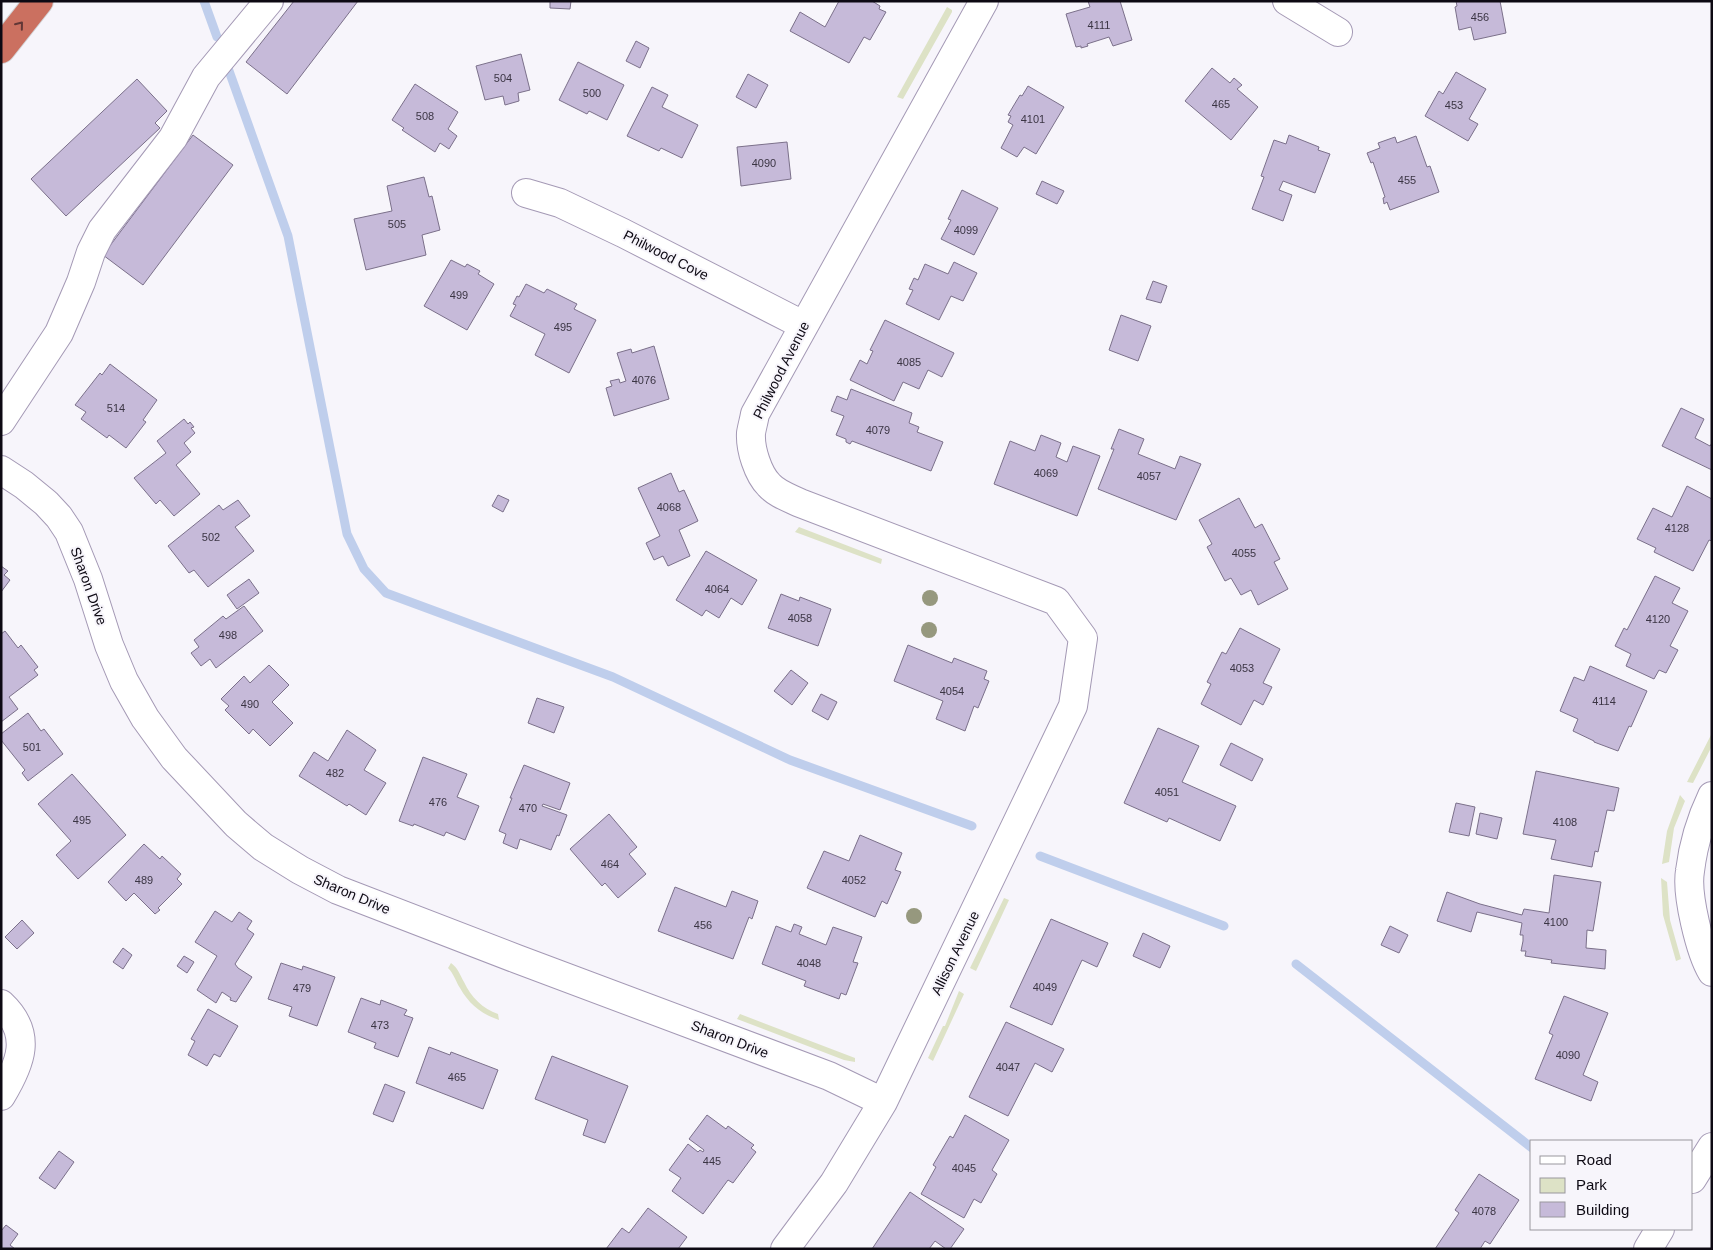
<svg xmlns="http://www.w3.org/2000/svg" width="1713" height="1250" font-family="Helvetica,sans-serif">
  <style>
    .green { fill: #dde2c6 }
    .lines { fill: none; stroke-linecap: round; stroke-linejoin: round }
    .stream { stroke: #bfceec; stroke-width: 9 }
    .building { fill: #c6bad9; stroke: #7b708a }
    .minor-casing { stroke: #a499b5; stroke-width: 30 }
    .highway-casing { stroke: #d3d3d5; stroke-width: 30 }
    .minor { stroke: #fff; stroke-width: 28 }
    .highway { stroke: #cb7060; stroke-width: 28 }
    .tree { fill: #96987e }
    .oneway { stroke: #623736 }
    .labels { text-anchor: middle; dominant-baseline: central; stroke-width: 4; stroke-linejoin: round; paint-order: stroke }
    .number-label { font-size: 11px; fill: #3b3544 }
    .street-label { font-size: 14px; fill: #0d0913; stroke: #f7f5fb }
  </style>
  <rect width="100%" height="100%" fill="#f7f5fb"/>
  <path class="green" d="M947 7 952 10V12L903 99 897 97Z
    M799 527 882 559 881 564 795 532Z
    M1712 733V746L1693 783 1687 782Z
    M1680 795 1685 801 1674 828 1669 862 1662 864 1667 831Z
    M1661 878 1667 882 1670 920 1681 959 1676 961 1663 915Z
    M1004 898 1009 900 976 971 970 968Z
    M451 963C458 968 460 975 464 982 471 997 483 1009 498 1014L499 1020C481 1014 469 1004 460 988 456 982 454 974 448 968Z
    M959 991 964 994 933 1061 928 1058 943 1026H945Z
    M740 1014 855 1058V1062L844 1060 737 1019Z"/>
  <g class="lines">
    <path class="stream" d="M204 1 217 37
      M228 68 288 236 347 534 364 569 386 593 613 677 790 760 972 826
      M1040 856 1224 926
      M1296 964 1532 1148"/>
  </g>
  <path class="building" d="M294 1H358L287 94 246 62Z
    M550 1H571L570 9 550 8Z
    M839 1H872L880 6 879 9 886 12 870 40 864 37 849 63 790 31 800 12 825 27Z
    M1088 1H1120L1132 40 1113 46 1109 37 1087 44 1088 46 1081 48V46L1076 47 1066 14 1090 7Z
    M1456 1H1500L1506 33 1474 40 1471 27 1459 30 1455 7 1457 6Z
    M636 41 649 48 640 68 626 61Z
    M521 54 530 90 518 93 519 101 505 105 503 96 485 100 476 66Z
    M578 62 624 85 607 120 589 111 587 114 559 100Z
    M1212 68 1230 83 1234 78 1242 85 1237 89 1258 107 1231 140 1185 101Z
    M1456 72 1486 89 1469 119 1478 124 1468 141 1425 116 1439 91 1443 94Z
    M748 74 768 85 756 108 736 97Z
    M137 79 167 111 155 123 160 128 66 216 31 179Z
    M415 84 458 112 448 129 457 136 449 149 440 143 435 152 402 130 404 128 392 120Z
    M1028 86 1064 107 1036 154 1024 147 1017 157 1001 148 1013 125 1008 122 1011 116 1008 115 1020 95 1022 96Z
    M652 87 668 95 662 107 698 125 682 158 661 148 659 151 627 136Z
    M193 135 233 165 143 285 103 255Z
    M1289 135 1319 147 1318 150 1330 154 1315 193 1283 181 1279 190 1292 195 1283 221 1252 209 1264 177 1261 176 1274 140 1286 144Z
    M1416 136 1427 167 1430 166 1439 192 1390 210 1387 202 1384 204 1383 198 1385 197 1373 162 1371 163 1367 153 1380 148 1378 143 1395 137 1397 143Z
    M787 142 791 179 741 186 737 147Z
    M424 177 429 197 432 196 440 230 422 235 426 255 366 270 354 219 392 211 387 186Z
    M1042 181 1064 191 1057 204 1036 194Z
    M962 190 998 208 974 255 941 239 951 220 948 219Z
    M451 260 465 267 467 264 480 271 478 274 494 284 467 330 424 306Z
    M954 262 977 273 963 301 951 296 939 320 906 304 913 290 909 289 914 278 918 280 925 264 948 274Z
    M1153 281 1167 286 1161 303 1146 299Z
    M526 284 544 293 547 289 577 304 574 309 596 320 569 373 535 355 545 334 510 316 516 305 513 304 517 296 519 297Z
    M1121 315 1151 326 1138 361 1109 350Z
    M885 320 954 353 942 377 928 370 919 389 903 382 894 401 850 380 860 360 867 364 873 351 870 350Z
    M654 346 669 399 614 416 606 388 612 386 610 381 619 379 620 383 626 381 617 353 631 349 632 353Z
    M110 364 157 400 143 420 146 422 126 448 109 435 107 438 81 419 86 412 75 405 100 373 102 375Z
    M851 389 912 413 909 423 919 427 917 432 943 442 931 471 852 441 850 444 846 442V439L836 435 844 416 831 411 837 396 847 400Z
    M1681 408 1704 419 1695 438 1710 446 1712 443V470L1662 446Z
    M184 419 188 424 190 422 194 427 191 428 195 433 184 443 191 452 176 465 200 494 174 516 160 500 156 504 134 478 166 453 157 441Z
    M1119 429 1144 439 1138 454 1175 469 1180 456 1201 464 1176 520 1098 489 1114 449H1111Z
    M1041 435 1061 443 1056 457 1067 462 1073 446 1100 456 1077 516 994 484 1010 441 1035 451Z
    M671 473 679 492 684 490 698 521 679 530 690 556 668 566 663 556 654 560 646 543 660 536 638 488Z
    M1687 486 1712 499V541L1709 540 1693 571 1654 552 1656 548 1637 539 1653 508 1672 517Z
    M498 495 509 500 503 512 492 506Z
    M1239 498 1255 528 1262 524 1280 559 1274 562 1288 589 1258 605 1251 590 1241 595 1231 578 1225 581 1207 547 1212 544 1199 520Z
    M238 500 250 516 235 527 254 551 208 587 194 570 189 573 168 546 219 505 223 510Z
    M706 551 757 580 742 605 731 598 719 618 706 610 702 616 676 600Z
    M1 566 8 571 4 575 10 580 1 592Z
    M1655 576 1680 588 1672 603 1688 611 1670 646 1678 650 1666 673 1659 670 1654 679 1626 666 1631 654 1615 646 1624 628 1627 630Z
    M249 579 259 593 237 609 227 595Z
    M781 594 799 601 800 597 831 609 818 646 768 628Z
    M244 606 263 631 216 668 210 659 201 666 191 653 199 647 194 640 223 616 226 619Z
    M1240 628 1280 649 1263 683 1272 687 1263 705 1254 700 1241 725 1201 704 1211 684 1207 682 1222 652 1226 654Z
    M5 631 18 648 21 645 38 667 34 670 38 675 9 697 18 709 1 722V634Z
    M908 645 952 663 954 658 987 671 984 679 989 681 978 708 974 706 965 731 936 719 943 701 894 681Z
    M269 665 289 685 272 702 293 723 270 746 253 729 249 734 225 710 229 706 221 699 244 676 250 683Z
    M1590 666 1647 691 1631 727 1629 726 1618 751 1594 742V741L1573 731 1578 719 1560 711 1574 677 1584 681Z
    M791 670 808 683 792 705 774 691Z
    M821 694 837 702 828 720 812 711Z
    M537 698 564 707 554 733 528 723Z
    M28 713 41 731 44 729 63 754 28 781 22 773 25 770 1 740V734Z
    M1158 728 1199 746 1182 782 1236 806 1220 841 1169 818 1167 822 1124 803Z
    M347 730 376 750 364 770 386 783 366 815 349 804 347 806 299 776 314 752 328 761Z
    M1231 743 1263 759 1252 781 1220 765Z
    M423 757 467 774 457 797 479 806 465 840 446 832 444 836 414 824 413 826 399 821Z
    M524 765 570 783 560 810 543 804 542 806 567 815 559 836 557 835 551 850 520 839 517 849 503 843 506 834 499 831 512 798H510Z
    M1536 771 1619 788 1614 811 1607 810 1598 852 1595 851 1592 867 1551 859 1556 840 1523 834Z
    M72 774 126 835 78 879 56 855 71 841 38 804Z
    M1456 803 1475 807 1469 836 1449 832Z
    M1480 813 1502 818 1497 839 1476 834Z
    M609 814 637 847 629 854 646 874 618 898 605 883 602 886 570 849Z
    M860 835 902 853 895 870 901 872 887 904 882 901 875 917 807 888 824 851 849 861Z
    M144 844 160 859 162 856 181 874 177 879 182 884 158 908 160 910 155 914 134 893 126 901 108 882Z
    M1554 875 1601 882 1593 931 1587 930 1586 948 1606 950 1605 969 1551 963 1552 960 1525 956 1526 951H1521L1523 941V935H1520L1522 923 1477 912 1471 932 1437 921 1447 892 1480 904 1522 915 1524 909 1549 913Z
    M675 887 726 907 732 891 758 901 752 919 749 917 733 959 658 931Z
    M215 911 232 922 239 912 252 921 247 929 254 934 235 964 238 968 252 977 236 1002 230 1000 231 998 222 992 216 1003 197 990 217 956 195 942Z
    M1051 919 1108 943 1097 967 1082 960 1052 1025 1010 1007Z
    M22 920 34 933 17 949 5 937Z
    M794 924 802 927 799 934 826 945 833 927 862 937 853 962 858 963 846 995 841 993 839 999 804 986 806 981 762 964 776 926 791 932Z
    M1390 926 1408 935 1399 953 1381 945Z
    M1143 933 1170 946 1160 968 1133 956Z
    M123 948 132 955 123 969 113 962Z
    M184 956 194 962 187 973 177 966Z
    M281 963 302 970 303 966 335 977 317 1026 289 1016 292 1007 268 999Z
    M1564 996 1608 1013 1583 1075 1598 1082 1591 1101 1535 1079 1553 1035 1549 1033Z
    M361 998 380 1005 381 1000 407 1010 404 1015 413 1018 398 1057 374 1048 376 1043 348 1032Z
    M208 1009 238 1026 220 1057 214 1054 207 1066 188 1055 195 1041 191 1039Z
    M1006 1022 1064 1049 1052 1072 1035 1063 1008 1116 969 1097Z
    M429 1047 450 1055 451 1052 498 1070 483 1109 416 1083Z
    M552 1056 628 1086 605 1143 583 1135 588 1120 535 1099Z
    M385 1084 405 1092 393 1122 373 1114Z
    M707 1115 726 1129 728 1126 754 1145 751 1148 756 1152 733 1183 728 1180 703 1214 672 1191 681 1178 669 1170 688 1144 698 1152 700 1150 703 1152 704 1150 689 1139Z
    M965 1115 1009 1140 992 1170 997 1174 981 1203 974 1199 964 1218 921 1194 936 1167 933 1165 950 1136 953 1138Z
    M59 1151 74 1162 55 1189 39 1178Z
    M1479 1174 1519 1200 1490 1244 1485 1241 1480 1249H1435L1459 1213 1455 1210Z
    M910 1192 964 1229 950 1249H946L935 1241 929 1249H872Z
    M648 1208 687 1237 678 1249H606L622 1228 629 1233Z
    M6 1225 18 1234 10 1245 15 1249H1V1231Z"/>
  <g class="lines">
    <g class="minor-casing">
      <path id="minor" d="M1287 1 1338 32
        M526 193 560 203 623 233 803 325
        M1 421 59 333 81 282 91 252 102 230 173 138 206 77 269 1
        M1 470 24 485 46 503 59 517 69 532 88 579 109 645 124 681 145 718 174 758 236 824 263 847 300 870 338 890 517 959 829 1076 883 1102
        M1712 796C1701 819 1693 846 1690 871 1686 894 1700 952 1712 972
        M1 1004C33 1034 21 1063 1 1096
        M1692 1179 1712 1147
        M785 1249 834 1183 883 1102 1073 706 1083 638 1056 601 800 503C790 498 777 494 769 485 758 474 750 449 751 433 752 427 754 420 755 414L984 1
        M1648 1249 1660 1229"/>
    </g>
    <g class="highway-casing">
      <path id="highway" d="M1 49 39 1"/>
    </g>
    <use href="#minor" class="minor"/>
    <use href="#highway" class="highway"/>
  </g>
  <g class="tree">
    <circle cx="930" cy="598" r="8"/>
    <circle cx="929" cy="630" r="8"/>
    <circle cx="914" cy="916" r="8"/>
  </g>
  <defs><path id="oneway-chevron" d="M-2-3.5L2.5 0L-2 3.5" fill="none" stroke-width="1.6" stroke-linecap="round" stroke-linejoin="round" transform="scale(1.25)"/></defs>
  <use class="oneway" href="#oneway-chevron" transform="translate(20 25) rotate(-51)"/>
  <g class="labels">
    <g class="number-label">
      <text x="1480" y="17">456</text>
      <text x="1099" y="25">4111</text>
      <text x="503" y="78">504</text>
      <text x="592" y="93">500</text>
      <text x="1221" y="104">465</text>
      <text x="1454" y="105">453</text>
      <text x="425" y="116">508</text>
      <text x="1033" y="119">4101</text>
      <text x="764" y="163">4090</text>
      <text x="1407" y="180">455</text>
      <text x="397" y="224">505</text>
      <text x="966" y="230">4099</text>
      <text x="459" y="295">499</text>
      <text x="563" y="327">495</text>
      <text x="909" y="362">4085</text>
      <text x="644" y="380">4076</text>
      <text x="116" y="408">514</text>
      <text x="878" y="430">4079</text>
      <text x="1046" y="473">4069</text>
      <text x="1149" y="476">4057</text>
      <text x="669" y="507">4068</text>
      <text x="1677" y="528">4128</text>
      <text x="211" y="537">502</text>
      <text x="1244" y="553">4055</text>
      <text x="717" y="589">4064</text>
      <text x="800" y="618">4058</text>
      <text x="1658" y="619">4120</text>
      <text x="228" y="635">498</text>
      <text x="1242" y="668">4053</text>
      <text x="952" y="691">4054</text>
      <text x="1604" y="701">4114</text>
      <text x="250" y="704">490</text>
      <text x="32" y="747">501</text>
      <text x="335" y="773">482</text>
      <text x="1167" y="792">4051</text>
      <text x="438" y="802">476</text>
      <text x="528" y="808">470</text>
      <text x="82" y="820">495</text>
      <text x="1565" y="822">4108</text>
      <text x="610" y="864">464</text>
      <text x="144" y="880">489</text>
      <text x="854" y="880">4052</text>
      <text x="1556" y="922">4100</text>
      <text x="703" y="925">456</text>
      <text x="809" y="963">4048</text>
      <text x="1045" y="987">4049</text>
      <text x="302" y="988">479</text>
      <text x="380" y="1025">473</text>
      <text x="1568" y="1055">4090</text>
      <text x="1008" y="1067">4047</text>
      <text x="457" y="1077">465</text>
      <text x="712" y="1161">445</text>
      <text x="964" y="1168">4045</text>
      <text x="1484" y="1211">4078</text>
    </g>
    <g class="street-label">
      <text transform="translate(666 255) rotate(27)">Philwood Cove</text>
      <text transform="translate(781 370) rotate(-63)">Philwood Avenue</text>
      <text transform="translate(89 586) rotate(70)">Sharon Drive</text>
      <text transform="translate(352 894) rotate(23)">Sharon Drive</text>
      <text transform="translate(955 953) rotate(-64)">Allison Avenue</text>
      <text transform="translate(730 1039) rotate(21)">Sharon Drive</text>
    </g>
  </g>
  <rect width="1713" height="1250" fill="none" stroke="#0d0913" stroke-width="5"/>
  <rect x="1530" y="1140" width="162" height="90" fill="#f7f5fb" stroke="#99979e"/>
  <rect x="1540" y="1156" width="25" height="8" fill="#ffffff" stroke="#99979e"/>
  <text x="1576" y="1165" font-size="15" fill="#0d0913">Road</text>
  <rect x="1540" y="1178" width="25" height="15" fill="#dde2c6" stroke="#99979e"/>
  <text x="1576" y="1190" font-size="15" fill="#0d0913">Park</text>
  <rect x="1540" y="1202" width="25" height="15" fill="#c6bad9" stroke="#99979e"/>
  <text x="1576" y="1215" font-size="15" fill="#0d0913">Building</text>
</svg>
